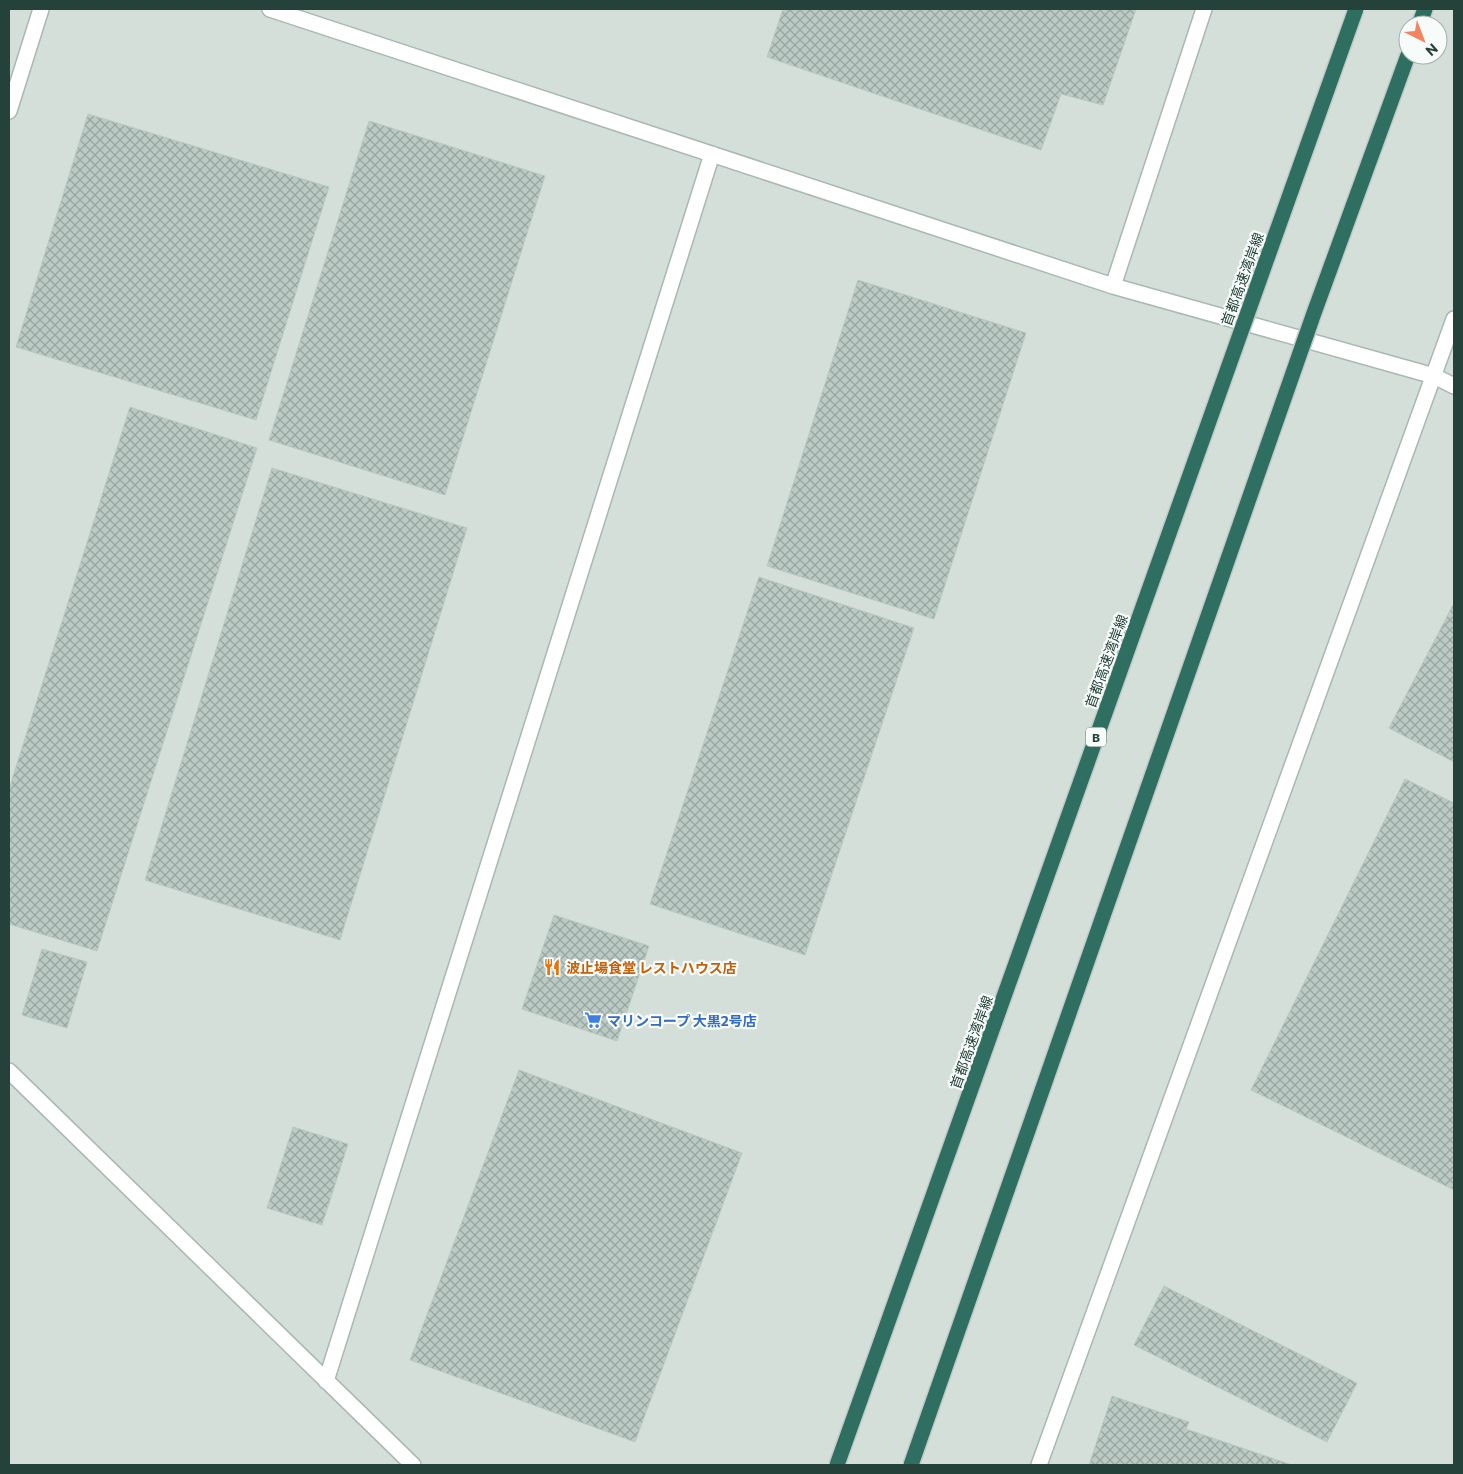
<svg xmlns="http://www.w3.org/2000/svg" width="1463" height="1474" font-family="Commissioner,'Noto Sans JP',sans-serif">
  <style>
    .built { fill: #d4dfda; fill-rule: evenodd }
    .building { fill: url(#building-cross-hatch); stroke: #b8c9c2 }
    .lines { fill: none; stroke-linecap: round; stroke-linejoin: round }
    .minor-casing { stroke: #a8b8b2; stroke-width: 18 }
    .highway-casing { stroke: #c2cac8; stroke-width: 18 }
    .minor { stroke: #fff; stroke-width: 15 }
    .highway { stroke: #2f6f62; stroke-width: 15 }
    .highway-bridge-casing { stroke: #c2cac8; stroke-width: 18; stroke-linecap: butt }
    .highway-bridge { stroke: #2f6f62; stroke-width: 15 }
    .labels { text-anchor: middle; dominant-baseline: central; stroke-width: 4.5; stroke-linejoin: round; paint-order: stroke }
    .shield { fill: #f7fbf9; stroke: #637a73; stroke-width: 1 }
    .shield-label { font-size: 12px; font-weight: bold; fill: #24423a }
    .street-label { font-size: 14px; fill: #24423a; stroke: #f7fbf9 }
    .food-label { font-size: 14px; font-weight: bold; fill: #c56008; stroke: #f7fbf9; text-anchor: start }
    .shop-label { font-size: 14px; font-weight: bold; fill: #366cbe; stroke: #f7fbf9; text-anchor: start }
  </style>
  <defs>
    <pattern id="building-cross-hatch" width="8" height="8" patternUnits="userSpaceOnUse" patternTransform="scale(1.25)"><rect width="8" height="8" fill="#bbcac4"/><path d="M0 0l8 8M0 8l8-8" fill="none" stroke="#98a6a0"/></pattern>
  </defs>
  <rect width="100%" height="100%" fill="#e6efeb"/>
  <path class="built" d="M9 9H1454V1465H9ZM1408 25H1438V55H1408Z"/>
  <path class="building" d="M783 9H1136L1103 105 1061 94 1041 150 767 57Z
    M88 114 329 187 256 420 16 347Z
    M369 121 545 176 445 495 269 440Z
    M858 280 1026 333 934 619 767 566Z
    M130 407 257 448 97 951 9 924V789Z
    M272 468 467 528 340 940 145 880Z
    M759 577 914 628 805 955 650 904Z
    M1454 603V762L1389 728Z
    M1405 779 1454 803V1190L1251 1090Z
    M554 915 649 946 617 1041 522 1009Z
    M42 949 87 962 67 1028 22 1015Z
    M519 1070 742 1153 635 1442 410 1360Z
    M293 1127 348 1144 322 1225 267 1208Z
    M1164 1286 1357 1383 1327 1442 1134 1345Z
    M1112 1396 1189 1422 1186 1429 1292 1465H1089Z"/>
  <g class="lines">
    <g class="minor-casing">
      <path id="minor" d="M270 9 1113 286 1434 376 1454 386
        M9 111 41 9
        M1113 286 1204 9
        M9 1071 413 1465
        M326 1381 712 154
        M1039 1465 1454 319"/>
    </g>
    <g class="highway-casing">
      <path id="highway" d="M1419 25 1425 9"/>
    </g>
    <use href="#minor" class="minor"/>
    <use href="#highway" class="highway"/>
    <g class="highway-bridge-casing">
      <path id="highway-bridge" d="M837 1465 1356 9
        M911 1465 1314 313 1408 55"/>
    </g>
    <use href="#highway-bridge" class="highway-bridge"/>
  </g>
  <defs>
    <g id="restaurant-bare" transform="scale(1.35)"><path d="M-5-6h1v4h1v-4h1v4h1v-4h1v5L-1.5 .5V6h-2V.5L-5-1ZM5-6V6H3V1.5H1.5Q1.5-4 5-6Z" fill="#e8710a" stroke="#f7fbf9" stroke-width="2.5" paint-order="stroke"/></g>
    <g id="supermarket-bare" transform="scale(1.35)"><path d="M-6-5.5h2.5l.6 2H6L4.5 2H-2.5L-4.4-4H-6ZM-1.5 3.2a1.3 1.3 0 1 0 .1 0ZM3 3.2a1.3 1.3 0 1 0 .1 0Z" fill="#3f7fe0" stroke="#f7fbf9" stroke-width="2.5" paint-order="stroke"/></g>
  </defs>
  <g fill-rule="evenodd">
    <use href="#restaurant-bare" x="552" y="967"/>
    <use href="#supermarket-bare" x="593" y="1020"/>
  </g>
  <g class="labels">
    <rect class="shield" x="1086" y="727.5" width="20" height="19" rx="4"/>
    <g class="shield-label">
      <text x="1096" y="737">B</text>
    </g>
    <g class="street-label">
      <text transform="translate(1242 279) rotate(-70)">首都高速湾岸線</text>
      <text transform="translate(1106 661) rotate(-70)">首都高速湾岸線</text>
      <text transform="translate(971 1042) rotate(-70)">首都高速湾岸線</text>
    </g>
    <g class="food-label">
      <text x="566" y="967">波止場食堂 レストハウス店</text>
    </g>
    <g class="shop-label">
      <text x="607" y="1020">マリンコープ 大黒2号店</text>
    </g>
  </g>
  <rect width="1463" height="1474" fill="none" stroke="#24423a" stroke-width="20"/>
  <g transform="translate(1423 40) rotate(138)"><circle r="24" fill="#f7fbf9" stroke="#a3b1ad"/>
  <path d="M0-4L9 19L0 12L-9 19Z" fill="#f4845f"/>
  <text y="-8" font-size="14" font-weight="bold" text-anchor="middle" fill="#24423a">N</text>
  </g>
</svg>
